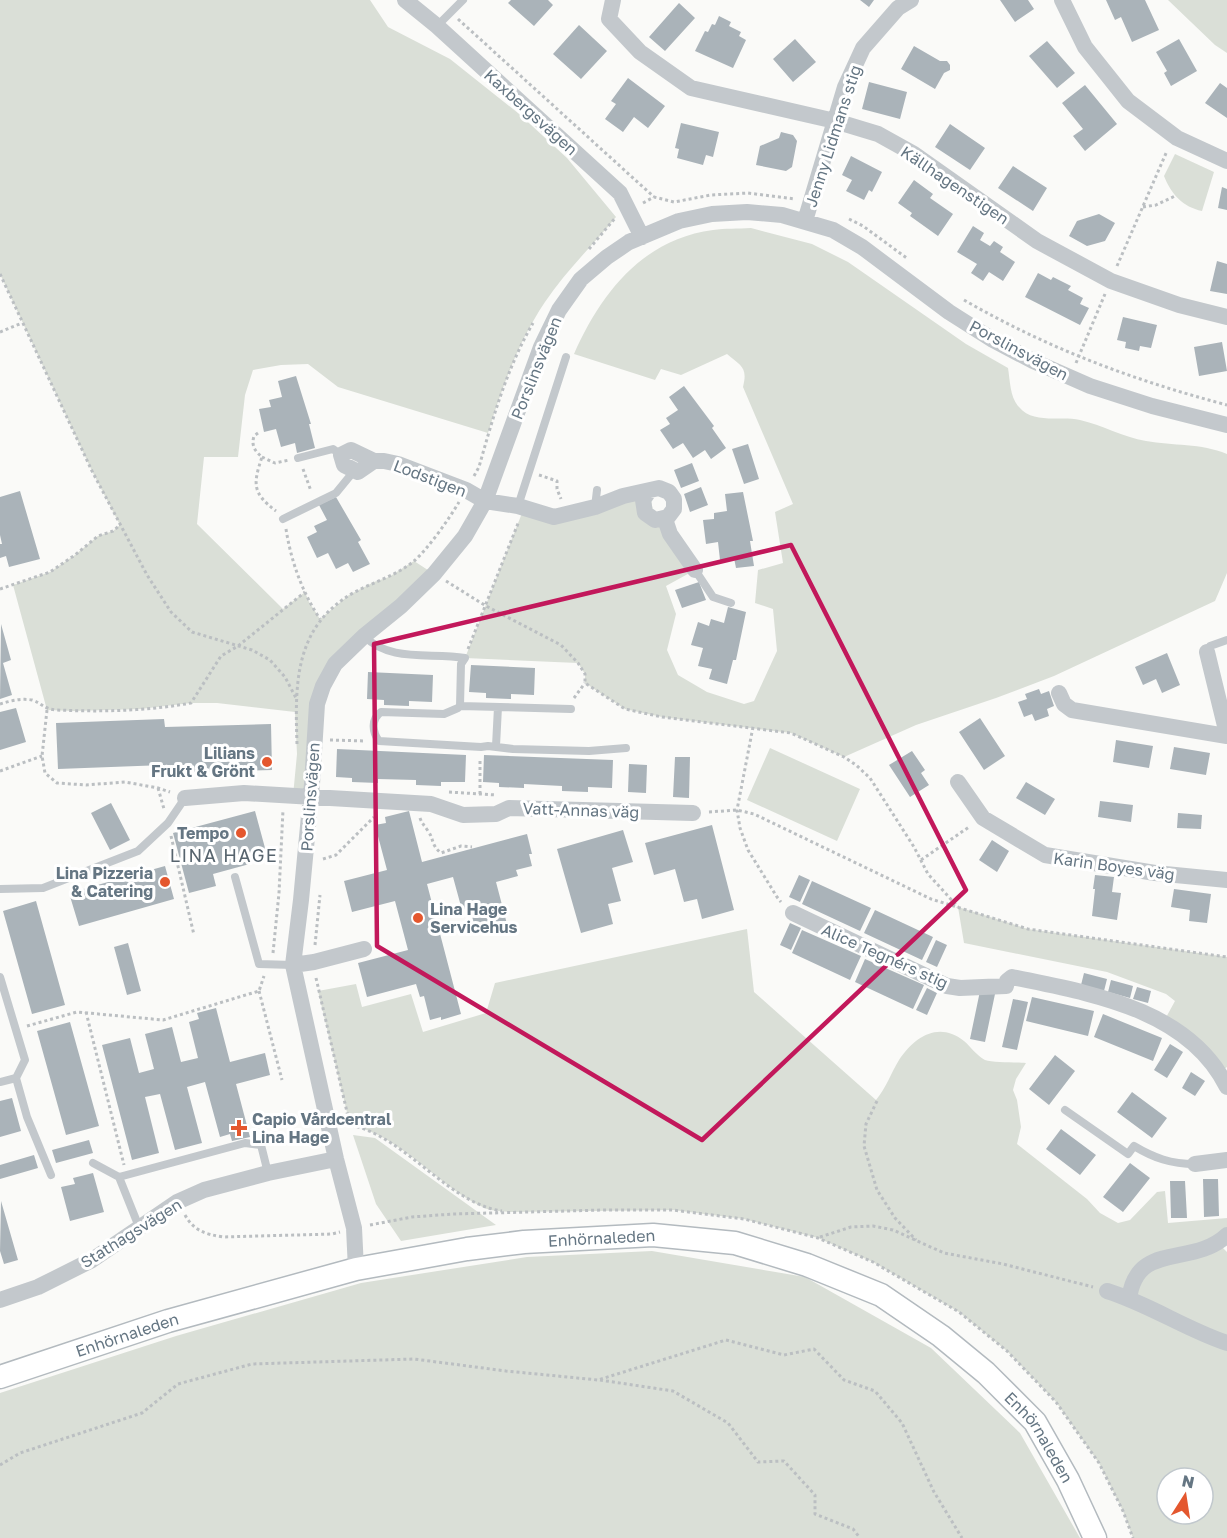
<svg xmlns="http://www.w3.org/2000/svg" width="1227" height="1538" font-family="'Golos Text',sans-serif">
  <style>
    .green { fill: #dadfd7; fill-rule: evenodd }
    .building { fill: #aab3b9 }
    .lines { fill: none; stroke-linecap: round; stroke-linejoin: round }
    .secondary-casing { stroke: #b3babf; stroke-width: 25 }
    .path { stroke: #bbbfc2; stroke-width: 3; stroke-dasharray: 3 3; stroke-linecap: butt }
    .lane { stroke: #c3c8cc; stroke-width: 8 }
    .street { stroke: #c3c8cc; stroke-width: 16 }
    .secondary { stroke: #fff; stroke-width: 22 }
    .marked { fill: none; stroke: #c2185b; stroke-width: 4.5; stroke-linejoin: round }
    .poi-dot { fill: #e4572e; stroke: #fff; stroke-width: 2 }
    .labels { text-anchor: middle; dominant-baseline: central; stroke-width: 6; stroke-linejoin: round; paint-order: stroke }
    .street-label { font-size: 16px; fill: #657683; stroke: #fff }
    .poi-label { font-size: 16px; font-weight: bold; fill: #657683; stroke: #fff; text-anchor: end }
    .neighbourhood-label { font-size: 18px; letter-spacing: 1.5px; fill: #57646e; stroke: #fff }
  </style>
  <rect width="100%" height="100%" fill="#fafaf8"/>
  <path class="green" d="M0 0H370L388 27 450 59 518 113 567 158 616 217C593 245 565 272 545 302 518 342 502 388 488 433L338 387 308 364 281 365 253 370 245 395 238 457H204L197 524 283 609 305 592 309 602 320 619 349 595 374 582 389 577 414 561 434 574 329 673 312 784 293 796 297 754 295 712 217 703H191L140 709 74 711 47 710 13 585 50 572 75 555 98 536 113 531 120 525 92 471 0 274Z
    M1168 0H1227V53L1215 45Z
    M1175 154 1214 172 1202 211C1183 207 1171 194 1164 176Z
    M751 228 812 244 848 262 966 344 1008 368C1010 380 1010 398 1019 407 1034 425 1061 415 1080 420 1102 425 1123 437 1146 441 1173 446 1201 443 1227 454V573L1215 601 1054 676 996 698 916 725 844 757 791 733 662 717 625 709 585 683V674L578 663 465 658 524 508 539 513 649 491 655 520 695 570 666 586 676 614 667 650 678 675 707 692 744 704 754 701 777 651 773 609 755 603 758 570 783 563 775 512 793 504 743 387C748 367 741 366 727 354L681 375 661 369 655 380 574 354C601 293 643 239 713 230 725 228 738 229 751 228Z
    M770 748 860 789 837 841 747 800Z
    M958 907 1028 929 1227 957V1067L1219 1073 1163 1023 1175 1001 1166 994 1107 972 964 943Z
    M747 929 754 992 876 1100C886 1088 891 1073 899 1060 915 1036 939 1021 964 1041 970 1046 977 1056 985 1060 993 1063 1016 1062 1026 1063L1016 1079 1013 1090 1017 1100 1021 1127 1017 1144 1087 1199 1100 1213 1118 1223 1130 1220 1157 1192 1165 1191 1168 1223 1227 1218V1235L1218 1243 1227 1252V1538H1133L1123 1511 1099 1463 1056 1402 1007 1351 959 1312 873 1262 818 1238 744 1219 673 1210 510 1212C503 1211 494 1211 487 1209 438 1188 403 1136 350 1125L318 991 356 984 362 1007 411 994 423 1032 486 1013 495 983ZM1167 1478H1203V1514H1167Z
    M353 1135 375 1138 496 1225 401 1241 376 1204Z
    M652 1251 805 1277 931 1348 1020 1433 1080 1538H0V1393L176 1336 361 1283 527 1257Z"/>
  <path class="building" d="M511 0H548L553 5 534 26 508 3Z
    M860 0H874L869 7Z
    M1000 0H1028L1034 9 1015 22Z
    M1106 0H1145L1159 30 1132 42 1121 17 1115 20Z
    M679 3 695 18 665 51 649 37Z
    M719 16 731 22 729 26 741 32 739 36 746 40 733 68 695 51 705 31 708 32 712 24 715 25Z
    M579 25 607 51 581 79 553 54Z
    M795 39 816 62 793 82 773 59Z
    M1179 39 1197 71 1171 86 1164 73 1167 71 1156 52Z
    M1047 41 1075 73 1057 88 1029 56Z
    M914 46 940 61H947L950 65V70L944 73 935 89 901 69Z
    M628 78 665 106 648 128 634 117 623 132 605 119 616 104 611 101Z
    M869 82 907 92 900 119 862 109Z
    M1220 83 1227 88V118L1205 103Z
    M1085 85 1117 124 1085 151 1073 136 1083 129 1062 103Z
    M681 123 719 132 713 157 706 155 703 165 677 158 679 149 675 148Z
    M950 124 985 148 970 170 935 147Z
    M781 132 793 135 797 141 792 167 786 171 756 165 760 146 779 138Z
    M851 156 882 172 872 192 869 190 864 200 846 191 852 180 842 175Z
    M1013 166 1047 188 1033 211 998 188Z
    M914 180 933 194 930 198 953 214 938 236 910 216 912 213 898 203Z
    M1222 187 1227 189V210L1218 208Z
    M1099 214 1115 223 1105 241 1087 246 1069 236 1077 221Z
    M973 226 984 233 980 240 990 246 994 241 1003 247 1000 252 1015 262 1003 281 989 272 983 281 971 273 977 264 957 252Z
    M1217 261 1227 264V294L1210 291Z
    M1038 273 1051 280 1053 277 1071 286 1068 290 1083 298 1080 304 1089 308 1080 325 1025 297Z
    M1123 317 1157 325 1151 348 1140 346 1139 351 1125 348 1126 342 1117 340Z
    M1222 342 1227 371 1199 376 1194 347Z
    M296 376 311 424H309L315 448 297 453 295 443 281 447 276 429 264 432 259 409 271 407 269 400 282 397 278 381Z
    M684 386 714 426 712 428 726 448 711 459 705 450 693 458 683 443 673 449 660 430 670 424 666 418 678 410 669 397Z
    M748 444 759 479 744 484 732 449Z
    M692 463 699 481 681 488 674 470Z
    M701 487 708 505 690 512 684 494Z
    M20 491 40 559 9 567 6 556 0 558V544H2L0 535V497Z
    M743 492 753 541H750L754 566 736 568 734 558 720 560 718 542 706 544 703 520 714 519V513L727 511 725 494Z
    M336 497 361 540 358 542 370 564 353 572 348 563 336 569 328 553 317 558 307 537 317 532 314 526 327 520 319 505Z
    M699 582 706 600 682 608 675 590Z
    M728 607 746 612 736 660H733L727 684 709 679 712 669 698 666 703 648 691 645 698 622 709 626 711 619 724 623Z
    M1 624 11 660 3 663 12 695 0 699Z
    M1167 653 1180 685 1162 693 1156 679 1143 685 1135 667Z
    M471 665 535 668 534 695 511 694V699L486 698V693L469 692Z
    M368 672 433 675 432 702 409 701V706L384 705V700L367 699Z
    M1039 689 1041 694 1049 691 1054 706 1047 709 1049 716 1035 721 1032 714 1024 717 1018 702 1027 699 1025 694Z
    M16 708 26 742 0 750V712Z
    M980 718 1005 756 984 770 959 732Z
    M164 719 165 727 271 724 272 770 164 773V765L58 769 56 723Z
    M1116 740 1153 746 1149 768 1113 762Z
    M1174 747 1210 753 1206 775 1170 769Z
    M337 749 466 755 465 782H441V786L416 785V780L378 779V783L352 782V778L336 777Z
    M912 751 925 770 921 773 929 785 910 797 889 765Z
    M484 755 613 760 612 788 588 787V792L562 791V786L524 784V788L499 787V783L483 782Z
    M675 757H690L689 798 673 797Z
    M629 764 647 765 646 793 628 792Z
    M1026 782 1055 799 1045 815 1016 798Z
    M1100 801 1133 805 1131 822 1098 817Z
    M111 803 130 840 110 850 91 813Z
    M255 811 268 859 213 874 216 886 189 893 173 833Z
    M409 811 422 862 527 834 532 854H529L532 866 516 870 518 876 496 882 507 924 476 932 470 908 462 910 453 877 427 884 461 1014 441 1020V1017L430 1020 424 996 420 997 416 984 367 997 358 963 408 950 395 901 352 912 344 881 387 870 375 825 386 823 385 817Z
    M1178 813 1202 815 1201 829 1177 828Z
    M712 825 734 910 702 919 697 899 684 902 675 869 654 875 645 843Z
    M623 830 633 862 612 868 621 901 608 904 613 924 581 933 557 849Z
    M992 840 1009 851 997 872 979 860Z
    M165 866 174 899 79 926 69 893Z
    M799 875 810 880 800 902 789 897Z
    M1095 875 1114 877 1112 892 1121 893 1117 920 1092 916 1095 889H1093Z
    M812 881 871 908 860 931 802 904Z
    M1174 889 1211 894 1207 923 1189 921 1190 910 1171 907Z
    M36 901 65 1005 32 1014 3 911Z
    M875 910 933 937 922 960 864 933Z
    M790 923 801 928 791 950 780 945Z
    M802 930 861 956 850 980 792 953Z
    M936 940 947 945 937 967 926 962Z
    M128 943 141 991 127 995 114 947Z
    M865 959 924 985 913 1009 855 982Z
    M1084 973 1107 979 1104 991 1081 985Z
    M1111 980 1133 986 1130 998 1108 992Z
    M1137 987 1151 991 1148 1003 1133 999Z
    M927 988 937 993 927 1015 916 1010Z
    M980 991 995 994 985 1042 970 1039Z
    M1032 997 1094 1011 1088 1036 1026 1021Z
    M1013 999 1028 1002 1017 1050 1002 1047Z
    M216 1008 230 1062 265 1053 270 1075 236 1084 250 1137 232 1141 230 1134 220 1137 205 1082 187 1087 202 1143 175 1150 160 1094 145 1097 159 1153 132 1160 102 1045 130 1038 139 1073 154 1069 145 1034 172 1027 181 1062 198 1058 189 1022 199 1019 197 1013Z
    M1103 1014 1162 1038 1153 1061 1094 1037Z
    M70 1022 99 1126 66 1135 37 1031Z
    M1170 1044 1183 1052 1167 1078 1154 1070Z
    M1055 1055 1075 1071 1049 1105 1029 1089Z
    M1191 1072 1205 1081 1195 1096 1182 1088Z
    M1132 1092 1167 1118 1152 1138 1117 1112Z
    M12 1098 21 1131 0 1137V1101Z
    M1061 1129 1096 1155 1080 1175 1046 1149Z
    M89 1140 93 1153 56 1163 52 1150Z
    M34 1155 38 1168 0 1179V1165Z
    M1130 1163 1150 1178 1123 1212 1103 1197Z
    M93 1173 104 1212 70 1221 61 1187 75 1184 73 1178Z
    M1203 1179H1218L1219 1216 1204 1217Z
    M1170 1181H1185L1187 1218H1171Z
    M1 1201 18 1260 4 1264 0 1251Z"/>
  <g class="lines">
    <g class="secondary-casing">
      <g id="secondary">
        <path id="s1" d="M0 1377 168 1321 356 1269 467 1249 524 1242 653 1235 735 1243 807 1265 881 1295 941 1336 986 1373 1035 1422 1068 1480 1095 1538"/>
      </g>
    </g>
    <path class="path" d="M458 19 654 197
      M643 203 654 197 674 202 711 195 748 193 795 199
      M1143 207 1156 205 1175 196
      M849 219 863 226 908 259
      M589 249 616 217
      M1117 266 1167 151
      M0 274 92 471 147 575 171 612 192 632 252 650 270 660 285 677 296 698
      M964 300C1049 349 1133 380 1227 405
      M0 332 22 323
      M1076 363 1105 294
      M258 433 254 436C251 446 255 451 262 457 253 484 252 493 276 511
      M262 457 275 463 289 460
      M303 469 311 491
      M539 475 557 481V489L561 499
      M474 476 479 467C493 417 507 368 533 323
      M286 529C291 561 302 592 320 619
      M446 581 486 606 561 645 578 663 585 674V683L625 709 662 717 791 733 844 757 856 765 870 778 914 847 928 874 958 907
      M0 589 50 572 75 555 98 536 113 531 120 525
      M468 649 519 521
      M574 698 585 683
      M0 704C10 701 21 698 32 700 42 703 43 709 57 710 101 712 147 711 191 703L221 656 238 646 305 592
      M47 710 42 756 45 773 57 783 86 785 125 782 158 788 170 792
      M753 727 737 810 740 828 748 850 777 897 781 902
      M330 740 365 741
      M297 744C295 684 294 627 353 593 373 582 396 576 414 561 428 549 449 519 459 502
      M0 771 42 756
      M158 788 164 809
      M449 792 496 795
      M480 794V758
      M709 812 737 810 754 814 931 899 1028 929 1227 957
      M420 818C422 824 425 826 428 831 434 839 431 845 441 853L461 846 472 847
      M171 836 194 935
      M323 859 336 855 374 817
      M921 860 969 827
      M315 945 320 895
      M273 953 279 893 283 810
      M316 978 350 1125
      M259 991 282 1080
      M86 1012 124 1165
      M27 1026 77 1012 163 1020 259 991 264 976
      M877 1101 866 1124 864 1146 877 1190 895 1218 916 1240
      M351 1125C406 1137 449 1204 502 1211
      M283 1138 302 1143 316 1137
      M185 1215C194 1231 205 1234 223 1237L332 1234 340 1232
      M370 1225 412 1217 453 1214 604 1210H673L744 1219 818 1238 873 1262 959 1312 1007 1351 1056 1402 1099 1463 1123 1511 1133 1538
      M820 1237 851 1227 873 1226 893 1230 944 1253 1003 1264 1093 1287
      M600 1380 673 1391 728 1423 758 1462 784 1461 815 1495V1514L853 1529 860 1538
      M0 1465 20 1453 142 1413 178 1384 252 1364 414 1359 506 1371 598 1380 726 1340 784 1355 814 1349 844 1380 875 1391 902 1423 934 1492 962 1538"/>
    <path class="lane" d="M437 26 463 0
      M298 458 333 449 341 455
      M518 506 566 357
      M595 507 597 490
      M283 519 336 493 354 471
      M695 570 713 597 731 603
      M364 636C391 663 430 652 465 658L461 664 460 706 458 708 444 714 381 712C371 719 372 732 379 741L481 747 488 746 513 749 589 751 626 748
      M1207 652 1210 646 1227 640
      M460 706 571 709
      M496 746 498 707
      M235 877 259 964 293 965
      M0 889 43 888 138 851 168 823 185 798
      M0 977 25 1060 16 1078 27 1117 51 1175
      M0 1082 16 1078
      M1065 1110 1128 1154 1134 1146C1154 1158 1171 1164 1195 1164
      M93 1163 119 1177 139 1227
      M119 1177 245 1143 261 1145 268 1173"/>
    <path class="street" d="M405 0 437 26 620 193 642 237
      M613 0 609 19 640 52 691 88 835 121 878 134 914 154 1037 241 1111 281 1179 305 1227 317
      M1062 0 1085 47 1128 101 1177 138 1227 161
      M805 221 845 87 863 48 898 8 911 0
      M374 461 358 472 344 465 341 455 351 450 374 461H384L398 464 466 490 485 501 518 506 554 517 595 507 623 496 659 488 669 492 674 499V509L668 517 655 520 645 513 643 500 649 491
      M665 519 670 534 695 570
      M1207 652 1227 734
      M1059 693 1064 704 1072 710 1227 736
      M958 782 983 818 1045 855 1155 873 1227 880
      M185 798 244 793 431 804 463 815 496 814 509 808 693 813
      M793 913 947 986 960 988 1006 986 1007 981 1012 977C1088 993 1188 1008 1227 1087
      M293 965 314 962 364 949
      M1195 1164 1227 1160
      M356 1269 354 1228 336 1159 293 965 301 900 312 784 317 704 323 686 335 664 364 636 401 606 434 574 465 536 485 501 541 347 559 310 581 279 607 257 629 242 679 221 712 214 747 212 782 215 833 230 862 247 949 312 993 340 1033 361 1090 386 1152 406 1227 425
      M1107 1291C1149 1304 1185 1329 1227 1343
      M1129 1299C1137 1240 1192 1268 1227 1235
      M0 1300 38 1287 92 1260 177 1202 204 1190 268 1173 336 1159"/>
    <use href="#secondary" class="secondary"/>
  </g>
  <path class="marked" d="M791 545 966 890 702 1140 377 946 374 644Z"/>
  <g class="poi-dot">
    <circle cx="267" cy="762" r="6"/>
    <circle cx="241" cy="833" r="6"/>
    <circle cx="165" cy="882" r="6"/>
    <circle cx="418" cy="918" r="6"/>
    <path d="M236 1119h6v6h6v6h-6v6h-6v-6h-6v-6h6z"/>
  </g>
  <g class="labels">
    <g class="street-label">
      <text transform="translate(531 112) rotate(42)">Kaxbergsvägen</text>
      <text transform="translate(833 136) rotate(-72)">Jenny Lidmans stig</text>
      <text transform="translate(955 185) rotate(34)">Källhagenstigen</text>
      <text transform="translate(1019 350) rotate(28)">Porslinsvägen</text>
      <text transform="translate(536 368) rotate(-68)">Porslinsvägen</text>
      <text transform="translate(430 478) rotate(21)">Lodstigen</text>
      <text transform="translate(310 797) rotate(-86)">Porslinsvägen</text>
      <text transform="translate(581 810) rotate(2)">Vatt-Annas väg</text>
      <text transform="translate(1114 866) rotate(8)">Karin Boyes väg</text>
      <text transform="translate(885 956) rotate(24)">Alice Tegnérs stig</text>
      <text transform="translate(131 1233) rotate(-32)">Stathagsvägen</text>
      <text stroke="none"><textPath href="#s1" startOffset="620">Enhörnaleden</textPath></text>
      <text stroke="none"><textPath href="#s1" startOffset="134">Enhörnaleden</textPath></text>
      <text stroke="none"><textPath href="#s1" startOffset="1124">Enhörnaleden</textPath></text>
    </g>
    <g class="poi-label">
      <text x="255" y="753">Lilians<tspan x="255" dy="18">Frukt &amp; Grönt</tspan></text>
      <text x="229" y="833">Tempo</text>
      <text x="153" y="873">Lina Pizzeria<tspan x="153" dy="18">&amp; Catering</tspan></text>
      <text x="430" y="909" text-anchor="start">Lina Hage<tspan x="430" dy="18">Servicehus</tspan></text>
      <text x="252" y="1119" text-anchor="start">Capio Vårdcentral<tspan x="252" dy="18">Lina Hage</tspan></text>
    </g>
    <g class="neighbourhood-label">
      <text x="224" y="855">LINA HAGE</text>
    </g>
  </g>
  <g transform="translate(1185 1496) rotate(12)"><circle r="28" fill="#ffffff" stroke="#c1c8cd" stroke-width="1.5"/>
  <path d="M0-4.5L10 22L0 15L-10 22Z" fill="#e4572e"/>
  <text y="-9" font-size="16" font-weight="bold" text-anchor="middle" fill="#657683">N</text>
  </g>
</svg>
